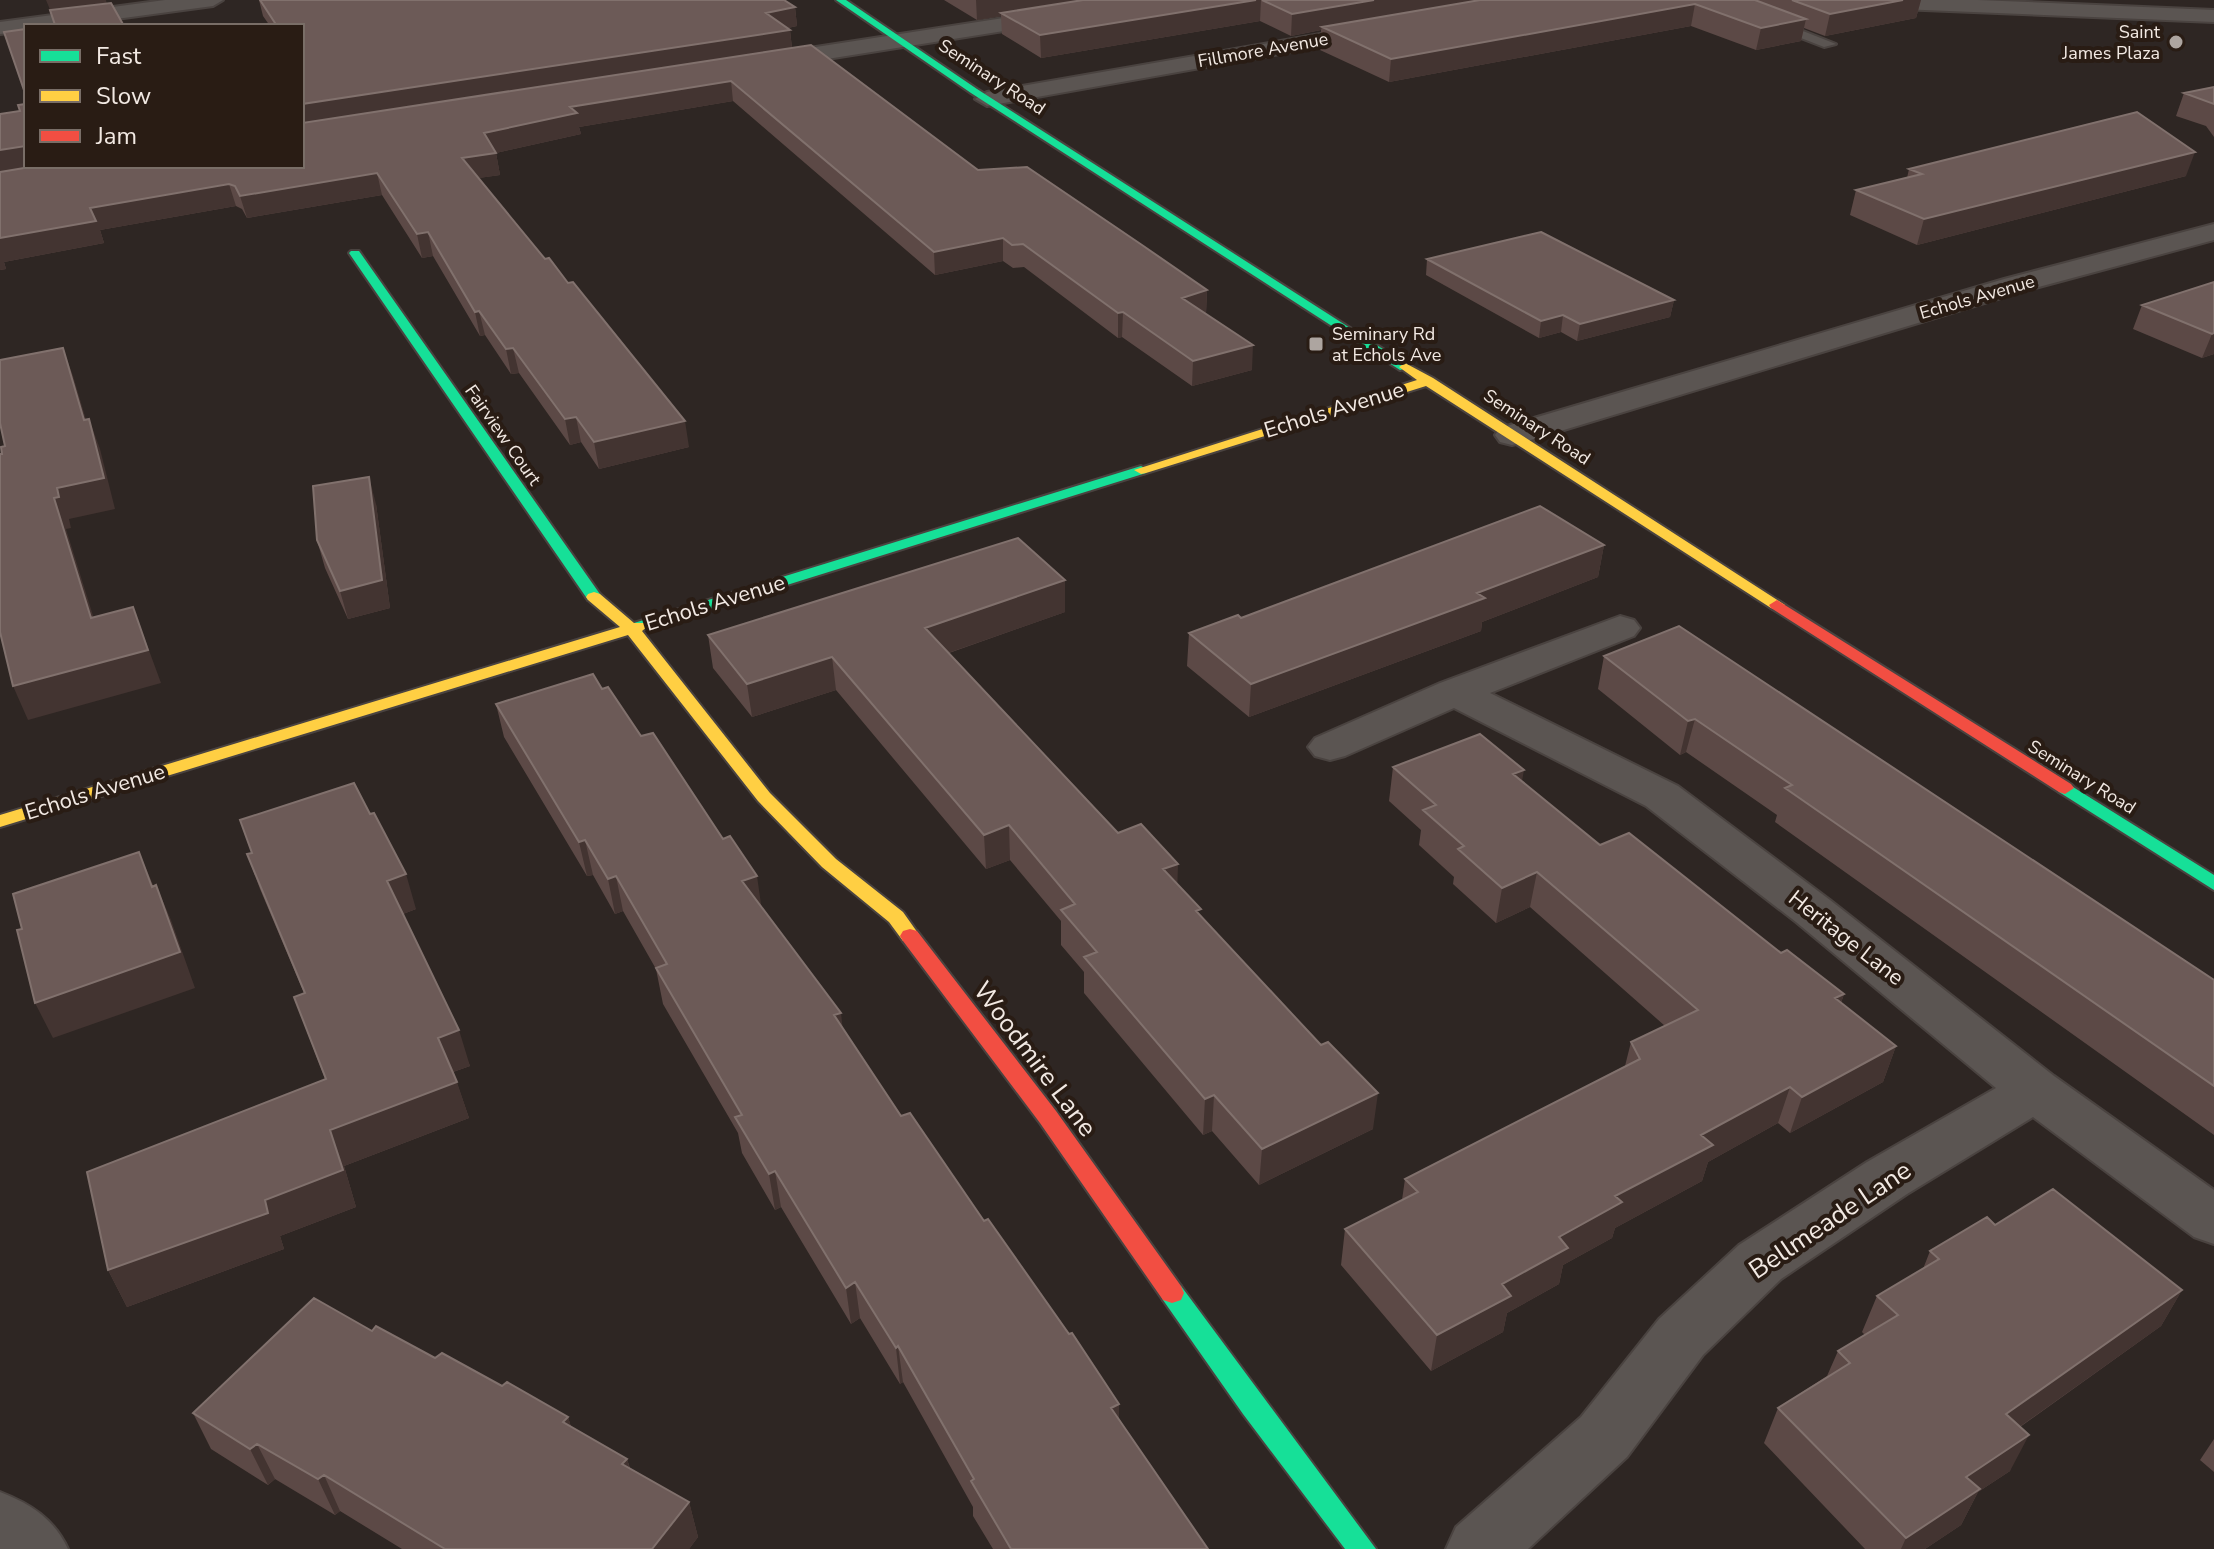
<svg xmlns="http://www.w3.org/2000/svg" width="2214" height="1549" font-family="'Nunito Sans',sans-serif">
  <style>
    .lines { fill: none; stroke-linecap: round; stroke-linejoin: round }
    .lane-casing { stroke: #4a4340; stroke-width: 4 }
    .street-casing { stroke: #4a4340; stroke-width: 4 }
    .fast-casing { stroke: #4a4340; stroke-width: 4 }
    .slow-casing { stroke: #4a4340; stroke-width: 4 }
    .jam-casing { stroke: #4a4340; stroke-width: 4 }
    .lane { fill: #5b5552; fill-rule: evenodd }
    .street { fill: #5b5552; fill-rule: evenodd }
    .fast { fill: #16e098; fill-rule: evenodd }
    .slow { fill: #ffcf43; fill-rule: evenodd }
    .jam { fill: #f24e42; fill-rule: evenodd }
    .wall { fill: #5c4946 }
    .shaded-wall { fill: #433431 }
    .building { fill: #6c5a57; stroke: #81716d; stroke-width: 2 }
    .poi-dot { fill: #ada5a0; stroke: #291c14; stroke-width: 3 }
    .labels { text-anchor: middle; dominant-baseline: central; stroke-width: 8; stroke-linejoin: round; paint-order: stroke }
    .far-poi-label { font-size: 18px; fill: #f2e9e3; stroke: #291c14; text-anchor: end }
    .far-street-label { font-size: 18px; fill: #f2e9e3; stroke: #291c14 }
    .street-label { font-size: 22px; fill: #f2e9e3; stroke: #291c14 }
    .near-street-label { font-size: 26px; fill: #f2e9e3; stroke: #291c14 }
  </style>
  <rect width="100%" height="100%" fill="#2e2623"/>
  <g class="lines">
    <g class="lane-casing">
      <path id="lane" d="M1704 0H1724L1836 44 1824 47Z"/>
    </g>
    <g class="street-casing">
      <path id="street" d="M165 0H223L213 6 64 26H26V31L0 34V22Z
        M1121 0H1171L1161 6 764 69 753 62 764 55Z
        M1817 0H1978L2214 10V22L1827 6Z
        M1378 24 1386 25 1389 30 1386 35 987 106 975 99 987 92Z
        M2214 224V240L2024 291 1524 442 1512 445 1500 442 1495 435 1500 428 2004 279Z
        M1620 616 1634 620 1640 628 1634 636 1490 693 1678 786 1830 900 2054 1076 2214 1190V1244L2194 1237 2033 1117 1907 1194 1781 1279 1703 1355 1627 1457 1528 1549H1446L1456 1527 1581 1417 1659 1319 1739 1245 1867 1162 1996 1088 1796 922 1646 806 1454 708 1345 756 1330 760 1315 756 1308 747 1315 738 1440 683Z
        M0 1492C31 1504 54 1519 68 1549H0Z"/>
    </g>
    <g class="fast-casing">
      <path id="fast" d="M836 0H846L977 89 1411 367 1400 370 971 93Z
        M351 251H359L602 597 600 600H588L349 253Z
        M1141 466 1148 470 1146 473 646 629H634L632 626 634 623Z
        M2065 782 2214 875V890L2059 792 2056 788Z
        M1172 1283 1181 1286 1376 1549H1345L1243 1414 1163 1300 1160 1293 1163 1286Z"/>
    </g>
    <g class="slow-casing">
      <path id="slow" d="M1405 363 1433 378 1785 605 1777 610 1771 608 1426 386 1146 473 1141 474 1134 470 1417 380 1399 367Z
        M594 592 600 594 634 623H646L648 626 642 631 770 793 836 859 903 912 920 936 917 941H903L889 922 822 867 758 801 628 635 0 827V815L620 627 588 600 586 597 588 594Z"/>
    </g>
    <g class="jam-casing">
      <path id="jam" d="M1777 600 2071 784 2074 788 2065 794 2059 792 1771 608 1769 605Z
        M910 929 917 931 1056 1111 1181 1286 1184 1293 1181 1300 1172 1303 1163 1300 1040 1123 903 941 900 936 903 931Z"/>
    </g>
    <use href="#lane" class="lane"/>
    <use href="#street" class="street"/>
    <use href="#fast" class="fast"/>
    <use href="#slow" class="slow"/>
    <use href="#jam" class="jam"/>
  </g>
  <path class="wall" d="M259 0H784L795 7 797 26 788 28 790 30 792 48 978 170 1207 290 1206 314 1252 370 1192 386 1122 337 1118 338 1024 267 1013 268 1003 261 935 275 733 101 579 127 581 134 496 153 500 175 478 178 689 447 599 469 581 442 570 445 519 373 511 374 485 335 480 336 433 256 422 258 382 195 247 218 242 209 236 206 100 230 104 243 4 262 6 269 0 270 20 111 26 166H302V26H270L263 16Z
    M944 0H1921L1916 18 1825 36 1804 28 1801 41 1756 50 1691 26 1389 82 1320 50 1321 30 1291 36 1260 21 1041 58 1002 34 1001 16 977 20Z
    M2214 87V137L2206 126 2176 116 2184 93Z
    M1909 169 2186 176 1917 245 1850 215 1856 190 1907 178Z
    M1427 259 1674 300 1670 317 1577 341 1561 332 1539 338 1426 275Z
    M2214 282V354L2202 358 2133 329 2142 305Z
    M376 504 390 608 348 619 325 568 317 540Z
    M1604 545 1598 577 1482 622 1481 631 1249 717 1187 666 1189 633 1241 618Z
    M1065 612 949 653 1118 833 1177 884 1201 916 1373 1129 1259 1185 1212 1131 1203 1135 1084 993V972L1061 945V921L1010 860 986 869 836 690 752 717 713 668 708 635Z
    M1604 656 2214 980V1135L1775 822 1777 815 1686 752 1680 755 1598 689Z
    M602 689 641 736 761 906 901 1116 984 1221 1119 1404V1419L1208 1549H993L973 1516V1507L903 1382 900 1384 860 1318 851 1324 781 1207 775 1210 742 1153 738 1133 663 1004 656 969 623 911 615 914 593 875 587 876 504 737 496 704Z
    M1393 767 1522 782 1600 845 1781 953 1844 994 1841 1003 1896 1046 1883 1082 1790 1133 1778 1123 1708 1162 1702 1181 1615 1228 1612 1238 1563 1265 1559 1284 1507 1313 1503 1332 1431 1371 1341 1265 1345 1229 1402 1200 1405 1179 1625 1066 1631 1042 1665 1026 1530 907 1496 923 1453 884 1454 877 1419 845 1421 830 1389 801Z
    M240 820 416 909 403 914 470 1066 453 1072 469 1118 344 1166 356 1207 280 1236 284 1249 127 1307 108 1270 325 1079 294 997 304 993 260 889 247 854 252 853Z
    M1995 1225 2182 1290 2161 1326 2020 1427 2010 1471 1978 1492 1961 1525 1925 1549H1865L1764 1443 1778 1408 1827 1376 1838 1351 1865 1335 1862 1332 1877 1296 1923 1269 1930 1251Z
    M372 1331 502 1386 568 1417 571 1427 627 1459 630 1468 689 1502 698 1537 689 1549H402L340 1511 335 1515 275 1479 268 1485 211 1449 193 1413Z
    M2214 1439V1472L2200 1460Z"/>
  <path class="shaded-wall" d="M46 0H106L107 5 51 12Z
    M976 0H1103L1001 13V16L977 20Z
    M1256 0H1261L1260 21 1041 58 1040 35Z
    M1374 0H1496L1322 27 1321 30 1291 36 1292 14Z
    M1903 0H1921L1916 18 1825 36 1830 14Z
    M1695 4 1691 26 1389 82 1391 59Z
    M795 7 797 26 768 32 766 13Z
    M1806 19 1801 41 1756 50 1761 28Z
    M790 30 792 49 302 126V104Z
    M731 81 733 101 579 127 581 134 496 153 500 175 466 180 462 158 484 133 570 107Z
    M26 146V166H45L0 173V150Z
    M2195 152 2186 176 1917 245 1924 219Z
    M377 173 382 195 247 218 240 196Z
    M229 184 236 206 100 230 104 243 4 262 6 269 0 270V238L90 208Z
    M428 232 433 256 422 258 417 234Z
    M1003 238V261L935 275 934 252Z
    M1207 290 1206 314 1182 298Z
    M1674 300 1670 317 1577 341 1580 324Z
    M479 311 485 335 480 336 475 312Z
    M1123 312 1122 337 1118 338V313Z
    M1563 315 1561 332 1539 338 1541 321Z
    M2214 333V354L2202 358 2212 334Z
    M1253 345 1252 370 1192 386 1193 361Z
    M63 348 73 376 95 450 84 420Z
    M513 348 519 373 511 374 506 349Z
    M576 417 581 442 570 445 565 419Z
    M89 419 100 449 115 509 69 519 71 528 66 529 104 651 91 618 54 498Z
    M685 421 689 447 599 469 594 442Z
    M369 477 376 504 390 608 348 619 340 591Z
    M1604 545 1598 577 1482 622 1481 631 1249 717 1251 684 1477 593Z
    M1065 580V612L928 660 925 628Z
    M133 607 161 683 28 720 13 686Z
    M832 657 836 690 752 717 747 684Z
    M1695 719 1686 752 1680 755 1688 721Z
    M1524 770 1518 804 1513 774Z
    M1009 825 1010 860 986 869 984 835Z
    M585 840 593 875 587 876 579 842Z
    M139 852 154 887H152Z
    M1178 864 1177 898 1163 869Z
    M1537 872 1530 907 1496 923 1502 888Z
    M406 874 416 909 398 916 387 881Z
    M616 876 623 911 615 914 608 879Z
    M757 876 762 911 742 881Z
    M156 885 171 920 195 988 53 1038 35 1003Z
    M1844 994 1831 1030 1835 998Z
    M841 1013 845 1049 834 1015Z
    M459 1030 470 1066 450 1073 438 1038Z
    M1896 1046 1883 1082 1790 1133 1802 1097Z
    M457 1082 469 1118 344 1166 356 1207 280 1236 284 1249 127 1307 108 1270 265 1200 330 1130Z
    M1790 1087 1778 1123 1708 1162 1702 1181 1615 1228 1612 1238 1563 1265 1559 1284 1507 1313 1503 1332 1431 1371 1437 1335 1502 1284 1559 1237 1701 1135Z
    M1378 1093 1373 1129 1259 1185 1262 1149Z
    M1214 1095 1212 1131 1203 1135 1205 1099Z
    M775 1171 781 1207 775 1210 769 1174Z
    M855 1282 860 1318 851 1324 846 1288Z
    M2182 1290 2161 1326 1987 1450 2006 1414Z
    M898 1346 903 1382 900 1384 896 1348Z
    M1119 1404V1439L1111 1408Z
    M568 1417 579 1453 563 1422Z
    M2029 1435 2010 1471 1978 1492 1961 1525 1925 1549H1901L1906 1538 1966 1477Z
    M257 1444 275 1479 268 1485 250 1449Z
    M627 1459 637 1494 622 1464Z
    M324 1475 340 1511 335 1515 318 1479Z
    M689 1502 698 1537 689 1549H652Z"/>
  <path class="building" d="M260 0H784L795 7 766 13 790 30 302 104V26H277Z
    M1083 0H1256L1040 35 1001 13Z
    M1262 0H1374L1292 14Z
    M1480 0H1755L1806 19 1761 28 1695 4 1391 59 1322 27Z
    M1792 0H1903L1830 14Z
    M111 3 124 26H46L55 25 50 10Z
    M26 29V96L4 32Z
    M811 45 978 170 1027 167 1142 245 1207 290 1182 298 1253 345 1193 361 1123 312 1118 313 1023 244 1012 245 1003 238 934 252 731 81 570 107 577 113 484 133 496 153 462 158 545 259 549 258 568 283 573 282 685 421 594 442 576 417 565 419 513 348 506 349 479 311 475 312 428 232 417 234 377 173 240 196 235 186 229 184 90 208 96 221 0 238V172L36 166H302V123Z
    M2214 87V104L2184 93Z
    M26 104V146L0 150V114L20 111 18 105Z
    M2137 112 2195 152 1924 219 1856 190 1922 174 1909 169Z
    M1541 232 1674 300 1580 324 1563 315 1541 321 1427 259Z
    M2214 282V333L2212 334 2142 305Z
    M63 348 84 420 89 419 104 478 57 488 59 497 54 498 91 618 133 607 148 650 13 686 0 632V454H2L1 447 5 446 0 423V360Z
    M369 477 382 580 340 591 317 540 313 486Z
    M1540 506 1604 545 1477 593 1485 598 1251 684 1189 633 1238 615 1241 618Z
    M1018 538 1065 580 925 628 1118 833 1141 824 1178 864 1163 869 1201 909 1196 911 1321 1045 1328 1042 1378 1093 1262 1149 1214 1095 1205 1099 1084 957 1097 952 1061 910 1075 904 1009 825 984 835 832 657 747 684 708 635Z
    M1679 626 2214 980V1086L1785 788 1792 785 1695 719 1688 721 1604 656Z
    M593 674 602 689 608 687 641 736 653 733 723 839 730 836 757 876 742 881 841 1013 834 1015 901 1116 910 1113 984 1221 988 1219 1069 1334 1072 1333 1119 1404 1111 1408 1208 1549H1011L971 1481 974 1479 898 1346 896 1348 855 1282 846 1288 775 1171 769 1174 735 1117 742 1115 656 968 667 964 616 876 608 879 585 840 579 842 496 704Z
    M1480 734 1524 770 1513 774 1600 845 1629 833 1781 953 1787 950 1844 994 1835 998 1896 1046 1802 1097 1790 1087 1701 1135 1713 1145 1615 1196 1622 1202 1559 1237 1568 1248 1502 1284 1511 1296 1437 1335 1345 1229 1418 1192 1405 1179 1640 1059 1631 1042 1698 1010 1537 872 1502 888 1458 849 1464 846 1423 810 1436 805 1393 767Z
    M354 783 370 814 374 813 406 874 387 881 459 1030 438 1038 457 1082 330 1130 343 1170 265 1200 268 1213 108 1270 87 1172 326 1079 294 997 305 993 247 854 252 853 240 820Z
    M139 852 152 887 156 885 180 952 35 1003 17 930 22 929 13 894Z
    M2053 1189 2182 1290 2006 1414 2029 1435 1966 1477 1980 1489 1906 1538 1778 1408 1850 1363 1838 1351 1898 1315 1877 1296 1939 1259 1930 1251 1987 1217 1995 1225Z
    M314 1298 372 1331 376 1326 435 1358 442 1353 502 1386 507 1382 568 1417 563 1422 627 1459 622 1464 689 1502 652 1549H445L324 1475 318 1479 257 1444 250 1449 193 1413Z"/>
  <g class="poi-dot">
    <circle cx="2176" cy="42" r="8"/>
    <rect x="1308" y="336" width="16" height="16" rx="4"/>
  </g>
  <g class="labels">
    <g class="far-poi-label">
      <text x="2160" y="32">Saint<tspan x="2160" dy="21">James Plaza</tspan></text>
      <text x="1332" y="334" text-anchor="start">Seminary Rd<tspan x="1332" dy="21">at Echols Ave</tspan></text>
    </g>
    <g class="far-street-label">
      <text transform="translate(1263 50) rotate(-10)">Fillmore Avenue</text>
      <text transform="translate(992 77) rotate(33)">Seminary Road</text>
      <text transform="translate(1977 297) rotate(-16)">Echols Avenue</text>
      <text transform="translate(1537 427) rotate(33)">Seminary Road</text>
      <text transform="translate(503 435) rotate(55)">Fairview Court</text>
      <text transform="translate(2082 777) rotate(32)">Seminary Road</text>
    </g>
    <g class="street-label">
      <text transform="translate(1334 410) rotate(-17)">Echols Avenue</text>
      <text transform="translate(715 603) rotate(-17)">Echols Avenue</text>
      <text transform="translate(95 792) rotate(-17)">Echols Avenue</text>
      <text transform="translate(1846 938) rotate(38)">Heritage Lane</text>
    </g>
    <g class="near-street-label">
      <text transform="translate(1035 1059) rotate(53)">Woodmire Lane</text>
      <text transform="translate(1830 1220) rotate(-34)">Bellmeade Lane</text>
    </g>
  </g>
  <rect x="24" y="24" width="280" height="144" fill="#291c14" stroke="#796e67" stroke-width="2"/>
  <rect x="40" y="50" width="40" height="12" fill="#16e098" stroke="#796e67" stroke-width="2"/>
  <text x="96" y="64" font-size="24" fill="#f2e9e3">Fast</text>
  <rect x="40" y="90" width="40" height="12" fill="#ffcf43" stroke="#796e67" stroke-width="2"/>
  <text x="96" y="104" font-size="24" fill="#f2e9e3">Slow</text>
  <rect x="40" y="130" width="40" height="12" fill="#f24e42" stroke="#796e67" stroke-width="2"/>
  <text x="96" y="144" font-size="24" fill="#f2e9e3">Jam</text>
</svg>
